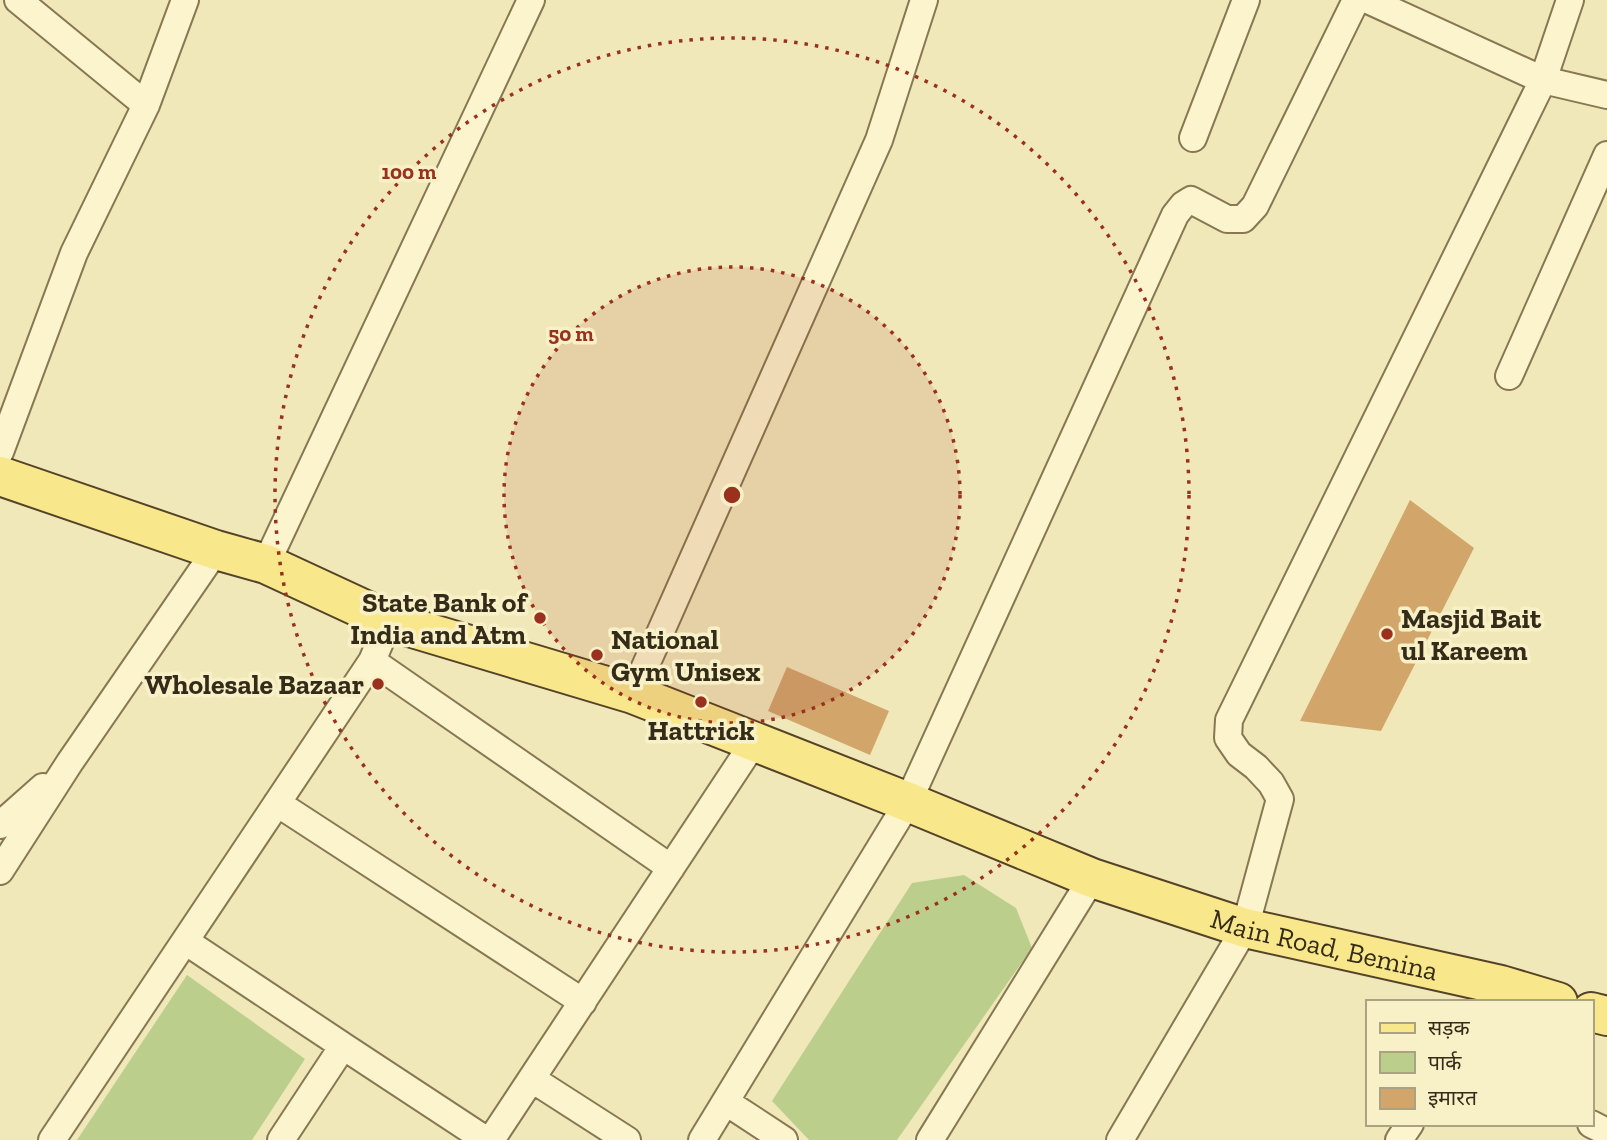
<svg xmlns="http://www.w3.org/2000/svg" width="1607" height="1140" font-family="'Zilla Slab','Noto Sans Devanagari',serif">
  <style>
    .green { fill: #bcce8c }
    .building { fill: #d2a66b }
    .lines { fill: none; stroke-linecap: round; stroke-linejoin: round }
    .street-casing { stroke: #877753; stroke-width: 30 }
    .primary-casing { stroke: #544328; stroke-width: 42 }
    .street { stroke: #fbf4cc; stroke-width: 26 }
    .primary { stroke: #f9e88b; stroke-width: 38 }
    .ring { fill: none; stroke: #9a311f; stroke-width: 3.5; stroke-dasharray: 3.5 7 }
    .poi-dot { fill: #9a311f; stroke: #f8f1c8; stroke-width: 2.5 }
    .labels { text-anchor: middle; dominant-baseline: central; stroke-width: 7; stroke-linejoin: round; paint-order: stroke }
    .poi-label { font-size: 28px; font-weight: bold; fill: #352b19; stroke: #f8f1c8; text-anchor: end }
    .street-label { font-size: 28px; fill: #352b19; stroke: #f8f1c8 }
    .centre { fill: #9a311f; stroke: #f8f1c8; stroke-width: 3.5 }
    .ring-label { font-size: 21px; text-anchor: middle; font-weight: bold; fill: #9a311f; stroke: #f8f1c8; stroke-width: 7; stroke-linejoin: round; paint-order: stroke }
  </style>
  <rect width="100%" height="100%" fill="#f0e8b8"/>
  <path class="green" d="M964 875 1016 908 1032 948 897 1140H809L772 1101 912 883Z
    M187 975 305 1059 252 1140H77Z"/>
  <path class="building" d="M1410 500 1474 548 1381 731 1300 721Z
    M787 667 889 711 870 755 768 711Z"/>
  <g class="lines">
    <g class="street-casing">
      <path id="street" d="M18 0 146 105
        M1368 0 1543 80 1607 95
        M1193 138 1246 0
        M1509 376 1607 155
        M0 452 74 253 146 105 185 0
        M266 564 531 0
        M372 661 671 868
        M633 694 879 140 924 0
        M277 803 583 1002
        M0 825 43 787
        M0 871 70 762 216 550
        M185 941 343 1046
        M532 1079 627 1140
        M726 1102 784 1140
        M1591 1124 1607 1132
        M52 1140 372 661 389 621
        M281 1140 343 1046 486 1140
        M491 1140 754 742
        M702 1140 908 802 1175 215 1183 205 1191 200 1227 219H1243L1255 206 1356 0
        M930 1140 1092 878
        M1120 1140 1245 928 1280 799 1271 783 1256 767 1239 754 1228 738 1229 720 1543 80 1570 0
        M1399 1140 1410 1124"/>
    </g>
    <g class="primary-casing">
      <g id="primary">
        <path id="s1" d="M0 476 216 550 266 564 389 621 633 694 908 802 1092 878 1245 928 1501 985 1558 1002"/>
        <path d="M1591 1012 1607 1016"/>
      </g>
    </g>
    <use href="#street" class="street"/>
    <use href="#primary" class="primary"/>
  </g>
  <circle cx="732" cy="495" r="228" fill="#9a311f" fill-opacity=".12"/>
  <g class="ring">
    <circle cx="732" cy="495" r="228"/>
    <circle cx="732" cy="495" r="457"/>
  </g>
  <g class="poi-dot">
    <circle cx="540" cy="618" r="7"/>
    <circle cx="1387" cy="634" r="7"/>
    <circle cx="597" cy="655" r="7"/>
    <circle cx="378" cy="684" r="7"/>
    <circle cx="701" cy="702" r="7"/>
  </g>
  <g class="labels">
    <g class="poi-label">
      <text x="526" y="602">State Bank of<tspan x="526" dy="32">India and Atm</tspan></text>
      <text x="1401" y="618" text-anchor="start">Masjid Bait<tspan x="1401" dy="32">ul Kareem</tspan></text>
      <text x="611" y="639" text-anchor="start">National<tspan x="611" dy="32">Gym Unisex</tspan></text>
      <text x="364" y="684">Wholesale Bazaar</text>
      <text x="701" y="730" text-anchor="middle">Hattrick</text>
    </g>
    <g class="street-label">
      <text stroke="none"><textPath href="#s1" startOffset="1407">Main Road, Bemina</textPath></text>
    </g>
  </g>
  <circle cx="732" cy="495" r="10" class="centre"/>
  <g class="ring-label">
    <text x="409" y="179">100 m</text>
    <text x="571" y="341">50 m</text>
  </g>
  <rect x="1366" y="1000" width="228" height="126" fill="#f8f1c8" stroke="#aaa282" stroke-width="2"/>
  <rect x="1380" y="1023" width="35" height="10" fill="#f9e88b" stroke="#aaa282" stroke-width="2"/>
  <text x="1428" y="1035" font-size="21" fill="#352b19">सड़क</text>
  <rect x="1380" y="1052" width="35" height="21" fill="#bcce8c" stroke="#aaa282" stroke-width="2"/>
  <text x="1428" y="1070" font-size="21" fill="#352b19">पार्क</text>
  <rect x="1380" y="1088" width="35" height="21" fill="#d2a66b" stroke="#aaa282" stroke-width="2"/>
  <text x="1428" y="1105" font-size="21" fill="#352b19">इमारत</text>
</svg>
